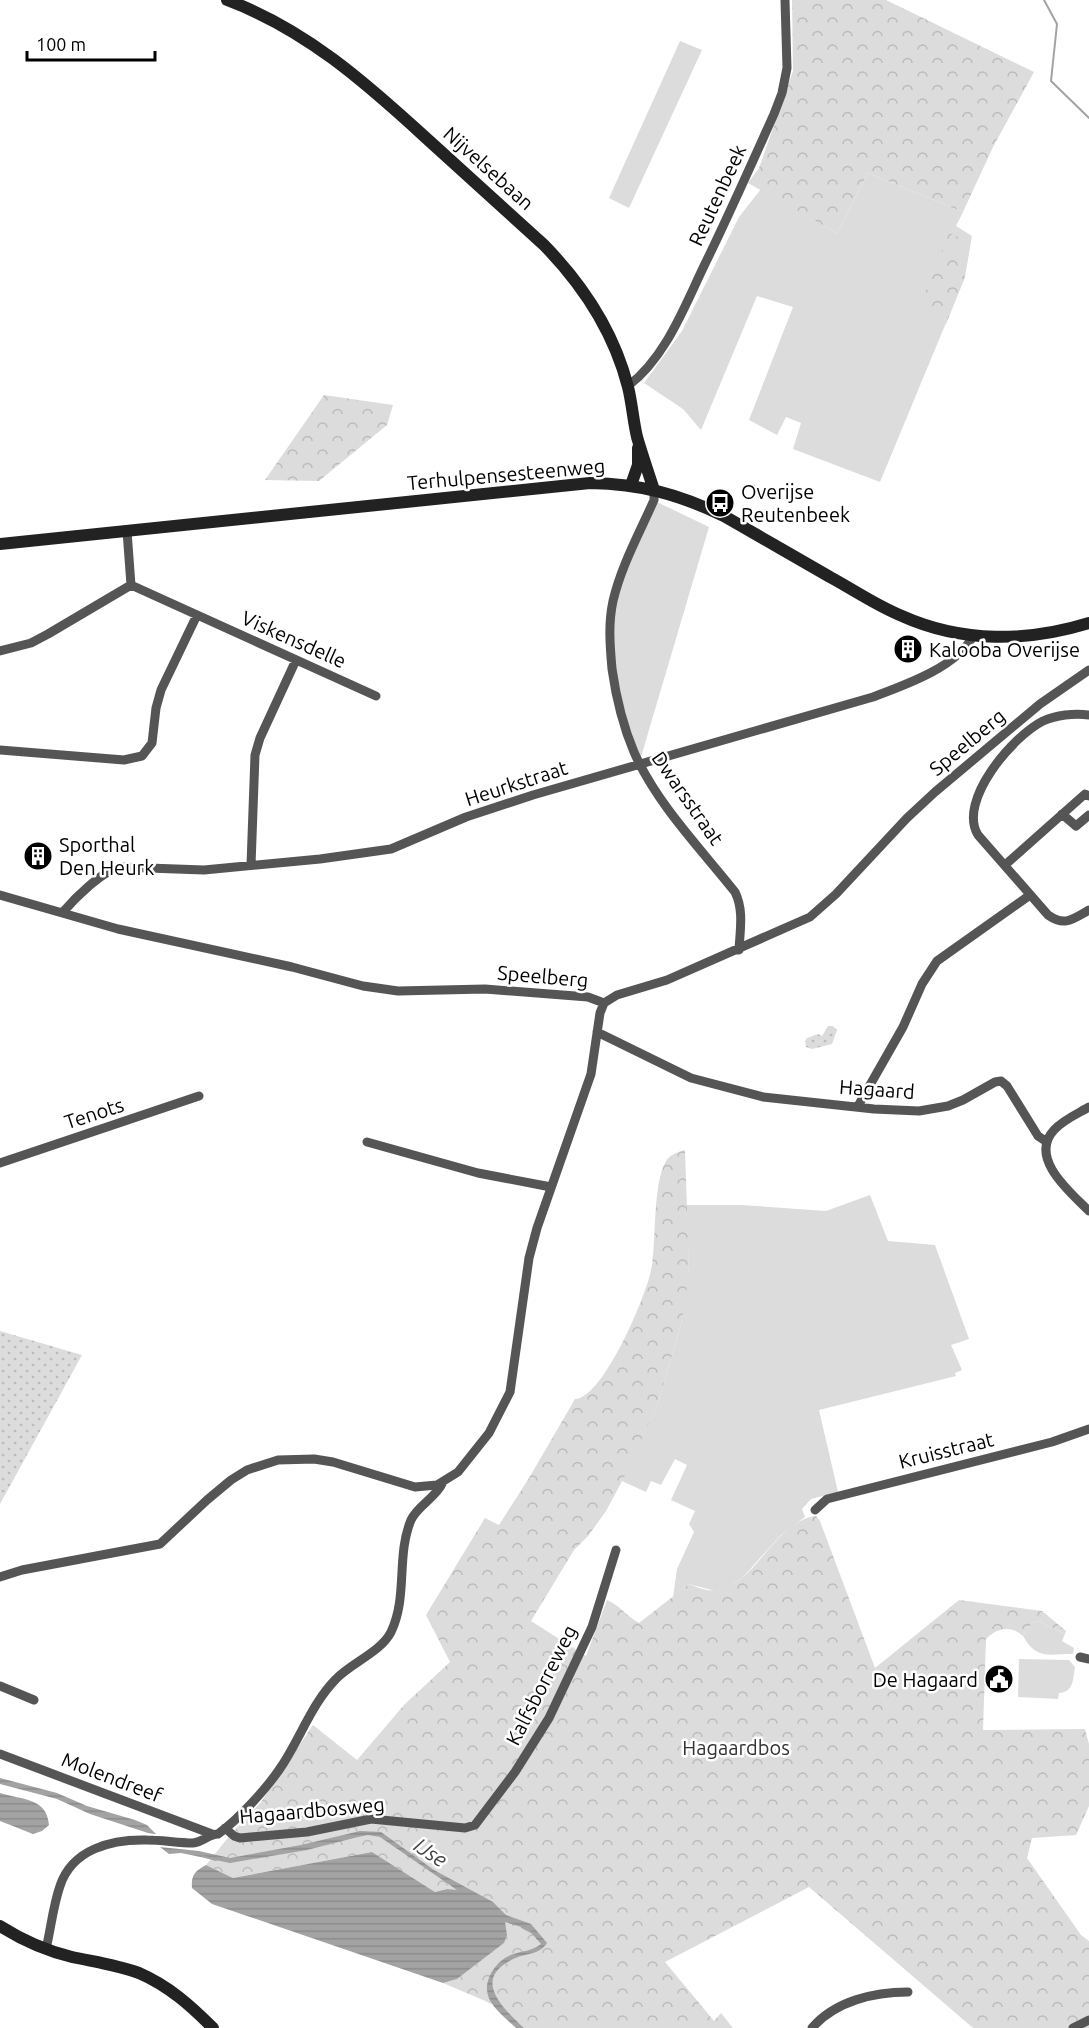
<svg xmlns="http://www.w3.org/2000/svg" width="1089" height="2028" font-family="Ubuntu,sans-serif">
  <style>
    .grass { fill: #dcdcdc }
    .forest { fill: url(#forest-crowns) }
    .park { fill: url(#park-dots) }
    .water { fill: url(#water-rules) }
    .lines { fill: none; stroke-linecap: round; stroke-linejoin: round }
    .stream { stroke: #a3a3a3; stroke-width: 2 }
    .street { stroke: #555; stroke-width: 9 }
    .secondary { stroke: #222; stroke-width: 12 }
    .labels { text-anchor: middle; dominant-baseline: central; stroke-width: 5; stroke-linejoin: round; paint-order: stroke }
    .street-label { font-size: 20px; fill: #000; stroke: #fff }
    .poi-label { font-size: 20px; fill: #000; stroke: #fff; text-anchor: start }
    .park-label { font-size: 20px; fill: #333; stroke: #fff }
    .water-label { font-size: 21px; font-style: italic; fill: #444; stroke: #fff }
  </style>
  <defs>
    <pattern id="forest-crowns" width="20" height="18" patternUnits="userSpaceOnUse" patternTransform="scale(1.5)"><rect width="20" height="18" fill="#dcdcdc"/><path d="M2 6a3 3 0 1 1 6 0M12 15a3 3 0 1 1 6 0" fill="none" stroke="#bbb"/></pattern>
    <pattern id="park-dots" width="8" height="8" patternUnits="userSpaceOnUse" patternTransform="scale(1.5)"><rect width="8" height="8" fill="#dcdcdc"/><path d="M2 2h.1M6 6h.1" fill="none" stroke="#bbb" stroke-width="1.8" stroke-linecap="round"/></pattern>
    <pattern id="water-rules" width="6" height="5" patternUnits="userSpaceOnUse" patternTransform="scale(1.5)"><rect width="6" height="5" fill="#a3a3a3"/><path d="M0 2.5h6" fill="none" stroke="#8b8b8b"/></pattern>
  </defs>
  <rect width="100%" height="100%" fill="#fff"/>
  <path class="grass" d="M680 41 702 50 629 208 609 198Z
    M868 173 963 212 956 226 972 236 965 277 880 482 793 449 801 423 786 417 777 435 749 420 793 307 757 296 701 430 683 409 644 383 682 331 739 217 761 189 837 233Z
    M657 502 709 527 641 757C616 696 603 642 623 578 631 552 646 526 657 502Z
    M870 1195 888 1241 935 1245 969 1339 951 1345 962 1370 955 1373 956 1376 819 1410 838 1492 811 1499 802 1509 805 1517 781 1535 743 1577 729 1587 715 1591 689 1584 673 1597 677 1569 694 1532 689 1524 695 1511 671 1500 687 1465 675 1459 661 1485 651 1481 646 1492 622 1481 659 1400 681 1325 689 1267 686 1205H741L826 1211Z
    M1039 1621 1065 1634 1062 1641 1074 1648 1073 1654C1048 1654 1037 1660 1023 1636L1032 1623Z
    M1019 1659 1069 1660 1075 1667C1073 1679 1074 1692 1059 1693L1058 1699 1018 1697Z"/>
  <path class="forest" d="M792 0H886L1034 72 993 147 963 212 868 173 837 233 748 183 759 168 793 71Z
    M949 233 962 239 954 257 965 277 946 324 918 311Z
    M324 395 393 405 387 425 319 481 265 480Z
    M685 1150 689 1267 686 1295 681 1325 659 1400 627 1472 606 1511 588 1536 574 1550 531 1621 586 1656 607 1600C621 1606 626 1616 639 1623L689 1584C697 1587 707 1592 716 1590 757 1585 773 1522 816 1516L820 1521 875 1668 959 1600 1042 1611 1066 1631 1065 1634 1039 1621 1032 1623 1023 1636C1011 1625 997 1628 986 1639L983 1730 1085 1729 1089 1744V1806L1076 1835 1032 1838 1027 1858 1081 1935 1089 1941V2028H973L809 1887 665 1962 714 2021 721 2013 733 2028H521L497 2006 443 1983 457 1979 504 1943 500 1916 472 1901 458 1891 447 1889 435 1892 372 1852 233 1878 206 1865 231 1834 261 1802 313 1725 357 1760 404 1705 450 1662 426 1615 485 1518 499 1525 529 1478 575 1399C603 1399 649 1291 652 1265 656 1238 653 1183 666 1161 671 1154 678 1152 685 1150Z"/>
  <path class="park" d="M828 1026H833L837 1030 832 1044 812 1049 806 1047 805 1041 807 1038 818 1034 822 1036Z
    M0 1331 82 1355 0 1504Z"/>
  <path class="water" d="M0 1778 57 1793 87 1806 135 1820 147 1825 156 1834 148 1833 90 1814 57 1799 0 1784Z
    M0 1793C23 1800 47 1798 49 1825L42 1831 33 1834 0 1821Z
    M360 1831 381 1832 434 1870 493 1902 506 1915 531 1924 547 1943C540 1954 529 1953 518 1957 470 1976 500 2006 524 2028H516C498 2011 476 1997 493 1970 498 1963 503 1958 511 1955 521 1951 533 1951 541 1944L528 1929 505 1922 507 1935 504 1943 457 1979 443 1983 212 1904 192 1888C191 1875 195 1871 206 1865L233 1878 372 1852 435 1892 447 1889 457 1890 380 1837 368 1835 358 1837 307 1850 230 1863 181 1853 169 1854 160 1847 199 1851 230 1858 301 1845Z"/>
  <g class="lines">
    <path class="stream" d="M1044 0 1057 24 1051 81 1089 118
      M202 1856 216 1860
      M522 1927 533 1933"/>
    <path class="street" d="M628 386C665 358 684 308 703 268 728 217 751 165 774 114L782 93 787 68 785 0
      M654 490V500C640 532 621 566 613 601 608 624 610 646 612 669 616 697 623 726 634 752 656 803 701 849 735 892 744 910 740 930 739 950
      M127 531 131 585
      M131 585 376 696
      M0 651 31 643 48 634 131 585
      M1089 715C1074 713 1056 715 1043 721 1013 736 957 801 978 835L1048 915C1065 927 1073 919 1089 910
      M0 750 124 760 142 756 152 743 156 708 161 690 197 615
      M1062 814 1076 826 1089 815
      M251 865 255 755 260 738 296 660
      M1005 865 1085 794 1089 796
      M0 895 118 929 292 967 363 986 398 991 485 989 588 997 604 1003
      M63 912C75 898 102 871 120 867L204 870 320 859 391 849 466 817 533 795 873 697C905 685 957 667 973 636
      M597 1032 691 1078 763 1097 874 1109 919 1111 948 1106 963 1100 995 1082 1001 1081 1007 1086 1038 1136 1047 1142
      M858 1106 903 1027 922 984 937 961 1030 895
      M1089 1107C1077 1114 1063 1120 1054 1130 1028 1158 1071 1193 1089 1211
      M367 1142 478 1173 551 1187
      M0 1163 199 1096
      M815 1510 827 1499 1052 1442 1089 1429
      M0 1577 22 1570 160 1544 207 1500 231 1480 247 1470 278 1460 314 1459 333 1462 415 1487 437 1485 458 1472 489 1433 510 1392 529 1258 537 1228 591 1074 600 1013 604 1003 617 995 667 980 810 917 836 894 907 818 935 792 1040 704 1089 670
      M1080 1657 1089 1659
      M0 1686 34 1700
      M0 1754 212 1834
      M225 1828 234 1836 240 1838 307 1832 371 1819 465 1828 475 1825 515 1772 549 1718 592 1627 616 1550
      M46 1949C51 1928 53 1906 60 1886 72 1849 112 1839 147 1840 162 1840 178 1843 193 1843 203 1842 209 1834 218 1834 239 1819 269 1786 283 1764 301 1736 313 1702 336 1679 351 1663 381 1652 391 1632 408 1597 396 1556 411 1520 418 1505 436 1498 443 1482
      M812 2028C835 2001 874 1992 908 1992
      M1073 2028 1089 2020"/>
    <path class="secondary" d="M227 0C305 29 365 82 425 137 465 173 504 209 544 245 583 285 614 332 628 387 632 403 633 420 637 437 642 454 648 472 654 490
      M631 485 638 465V448
      M0 544 590 483C641 484 678 494 724 516 759 536 795 557 830 577 854 590 877 606 902 616 962 643 1028 642 1089 623
      M0 1926C22 1940 47 1951 72 1957 95 1962 117 1965 139 1973 169 1986 191 2006 213 2028"/>
  </g>
  <defs>
    <g id="bus-disc" transform="scale(1.5)"><circle r="9.5" fill="#000" stroke="#fff"/><path d="M-5-6H5V4H4V6H2V4H-2V6H-4V4H-5ZM-3.5-4V0h7V-4ZM-3.5 1.2v1.5H-2V1.2ZM2 1.2v1.5H3.5V1.2Z" fill="#fff"/></g>
    <g id="building-disc" transform="scale(1.5)"><circle r="9.5" fill="#000" stroke="#fff"/><path d="M-4-6H4V6H1V3H-1V6H-4ZM-2.5-4.3h1.7v1.8h-1.7ZM.8-4.3h1.7v1.8H.8ZM-2.5-1h1.7V.8h-1.7ZM.8-1h1.7V.8H.8Z" fill="#fff"/></g>
    <g id="civic-disc" transform="scale(1.5)"><circle r="9.5" fill="#000" stroke="#fff"/><path d="M-.6-6.5H3V-4.5H.6V-3L4-1V1h2V6H-6V1h2V-1L-.6-3ZM-1.2 2.5V6h2.4V2.5Z" fill="#fff"/></g>
  </defs>
  <g fill-rule="evenodd">
    <use href="#bus-disc" x="720" y="503"/>
    <use href="#building-disc" x="908" y="649"/>
    <use href="#building-disc" x="38" y="856"/>
    <use href="#civic-disc" x="999" y="1679"/>
  </g>
  <g class="labels">
    <g class="street-label">
      <text transform="translate(489 168) rotate(42)">Nijvelsebaan</text>
      <text transform="translate(717 195) rotate(-65)">Reutenbeek</text>
      <text transform="translate(506 474) rotate(-5)">Terhulpensesteenweg</text>
      <text transform="translate(294 639) rotate(24)">Viskensdelle</text>
      <text transform="translate(967 742) rotate(-40)">Speelberg</text>
      <text transform="translate(516 783) rotate(-18)">Heurkstraat</text>
      <text transform="translate(688 798) rotate(55)">Dwarsstraat</text>
      <text transform="translate(543 976) rotate(5)">Speelberg</text>
      <text transform="translate(877 1089) rotate(4)">Hagaard</text>
      <text transform="translate(94 1113) rotate(-18)">Tenots</text>
      <text transform="translate(946 1450) rotate(-14)">Kruisstraat</text>
      <text transform="translate(541 1685) rotate(-63)">Kalfsborreweg</text>
      <text transform="translate(112 1777) rotate(21)">Molendreef</text>
      <text transform="translate(312 1810) rotate(-5)">Hagaardbosweg</text>
    </g>
    <g class="poi-label">
      <text x="741" y="491">Overijse<tspan x="741" dy="23">Reutenbeek</tspan></text>
      <text x="929" y="649">Kalooba Overijse</text>
      <text x="59" y="844">Sporthal<tspan x="59" dy="23">Den Heurk</tspan></text>
      <text x="978" y="1679" text-anchor="end">De Hagaard</text>
    </g>
    <g class="park-label">
      <text x="736" y="1747">Hagaardbos</text>
    </g>
    <g class="water-label">
      <text transform="translate(431 1852) rotate(34)">IJse</text>
    </g>
  </g>
  <path d="M27 51v9h128v-9" fill="none" stroke="#000000" stroke-width="3"/>
  <text x="36" y="51" font-size="18" fill="#000000" stroke="#ffffff" stroke-width="4.5" paint-order="stroke">100 m</text>
</svg>
